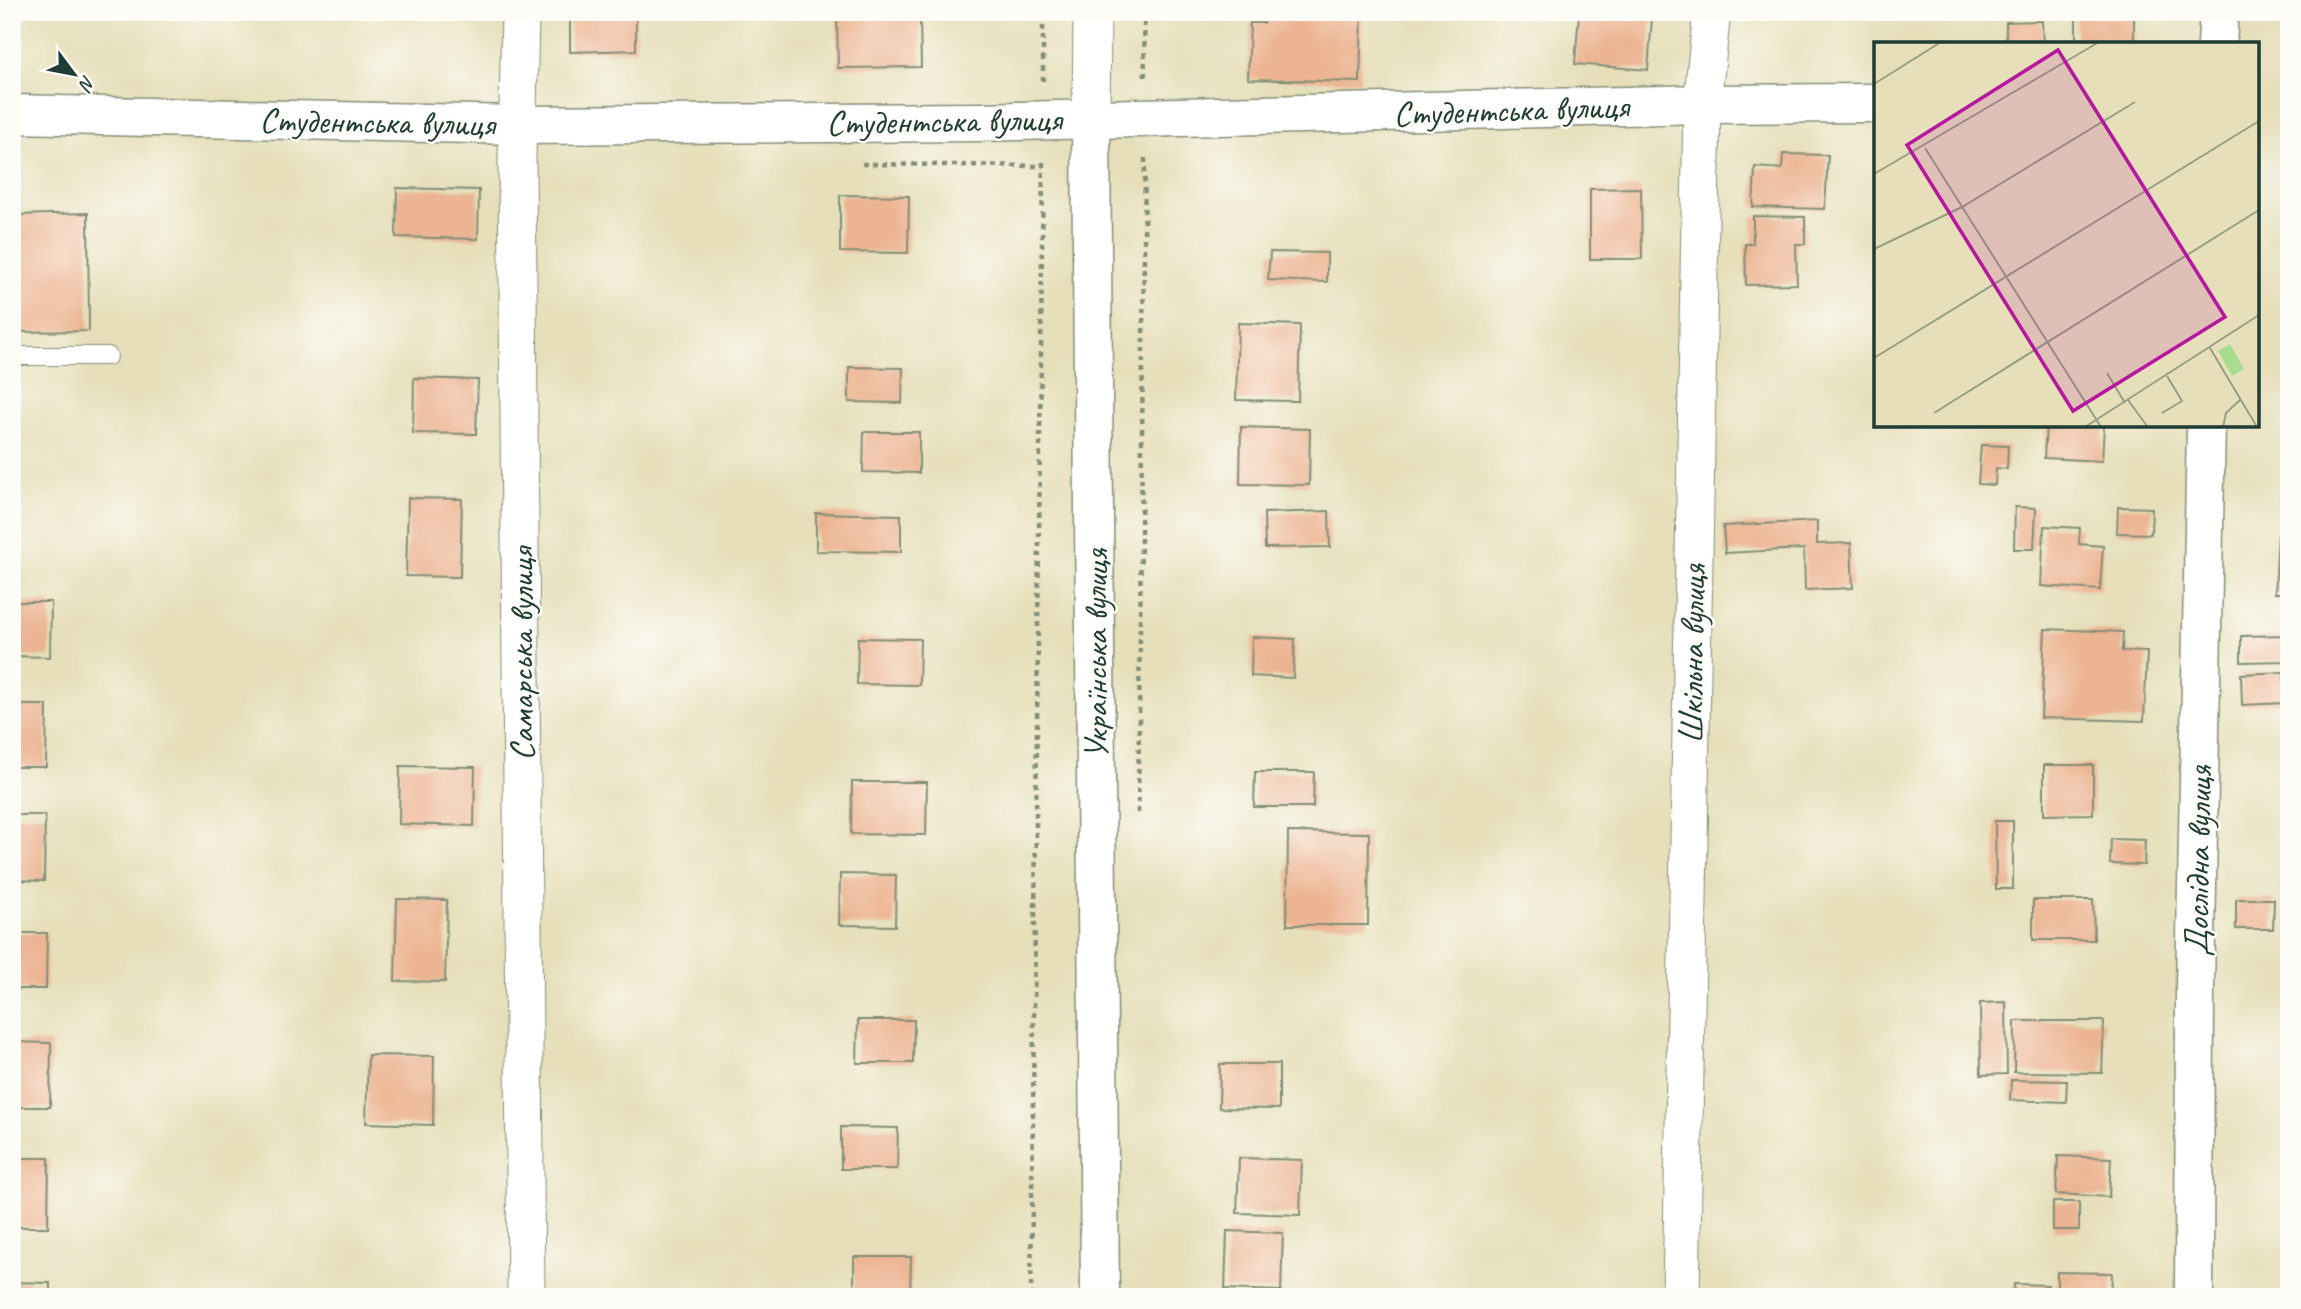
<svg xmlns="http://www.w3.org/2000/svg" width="2301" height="1309" font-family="Caveat,sans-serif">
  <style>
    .building { fill: #ecb492 }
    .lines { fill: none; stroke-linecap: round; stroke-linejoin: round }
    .service-casing { stroke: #828e77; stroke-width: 20 }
    .minor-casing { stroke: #828e77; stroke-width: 39 }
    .tertiary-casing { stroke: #828e77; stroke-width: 41 }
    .path { stroke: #828e77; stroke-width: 4.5; stroke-dasharray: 5 5; stroke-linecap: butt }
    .service { stroke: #fff; stroke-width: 18 }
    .minor { stroke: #fff; stroke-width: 37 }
    .tertiary { stroke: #fff; stroke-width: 38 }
    .labels { text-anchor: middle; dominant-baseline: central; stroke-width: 5; stroke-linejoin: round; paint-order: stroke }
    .street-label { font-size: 35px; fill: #1f3d34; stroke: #fdfcf7 }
    .inset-road { fill: none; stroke: #969e84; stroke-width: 2 }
    .view { fill: #b5179e; fill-opacity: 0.15; stroke: #b5179e; stroke-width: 3.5 }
    .inset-edge { fill: none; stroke: #1f3d34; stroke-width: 3.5 }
  </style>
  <rect width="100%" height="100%" fill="#fdfcf7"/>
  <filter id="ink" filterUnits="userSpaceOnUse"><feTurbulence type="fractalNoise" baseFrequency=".0143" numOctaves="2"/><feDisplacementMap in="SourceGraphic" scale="14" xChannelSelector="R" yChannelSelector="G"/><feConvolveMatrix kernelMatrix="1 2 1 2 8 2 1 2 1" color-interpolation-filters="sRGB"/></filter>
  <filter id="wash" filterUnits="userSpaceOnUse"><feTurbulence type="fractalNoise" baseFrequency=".00686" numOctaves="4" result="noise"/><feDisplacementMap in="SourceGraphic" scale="28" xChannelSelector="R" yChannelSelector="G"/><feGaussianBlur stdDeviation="1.57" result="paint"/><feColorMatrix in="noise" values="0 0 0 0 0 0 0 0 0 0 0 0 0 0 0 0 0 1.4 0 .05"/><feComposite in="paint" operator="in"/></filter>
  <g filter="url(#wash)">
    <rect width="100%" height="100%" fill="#e6dfba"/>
    <g id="blocks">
      <path class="building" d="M570 12H636V50L570 52Z
        M1265 12H1362L1360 82 1248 79 1250 23H1264Z
        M2076 12H2134V44H2076Z
        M1579 13 1652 18 1648 70 1575 64Z
        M920 18 921 67 838 68 837 19Z
        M2042 21 2043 44H2006V22Z
        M1783 154 1828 155 1825 209 1753 207 1755 167 1782 169Z
        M397 188 479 190 478 239 396 237Z
        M1641 188 1642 259H1590V189Z
        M840 195 909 196 908 253 840 252Z
        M88 213 89 331 15 332 14 215Z
        M1753 216 1805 217V244H1796L1797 284 1746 285 1745 244H1753Z
        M1270 252 1327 253V282L1268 280Z
        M1238 323 1300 325 1298 401 1236 400Z
        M849 367 903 368 902 403 849 402Z
        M414 378 478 380 476 434 413 433Z
        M2286 381H2289V443H2285Z
        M2046 425H2104L2102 461 2044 458Z
        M1241 427 1310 429 1309 485 1240 484Z
        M864 432H919V473L863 472Z
        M1981 445 2008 446 2007 469 1996 468 1995 485 1978 484Z
        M408 498 462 499 460 577 406 576Z
        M2015 507 2036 508 2034 549H2014Z
        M2118 507 2152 508 2151 534 2117 533Z
        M1329 511 1330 547 1265 548 1264 513Z
        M816 513 901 515V552L816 551Z
        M1817 521V544L1851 543 1853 588 1805 590 1804 549 1725 553 1723 526Z
        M2044 526 2080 528 2079 544 2103 546 2100 590 2041 586Z
        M2278 535H2289V593H2275Z
        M12 602H51L50 657 12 656Z
        M2045 629 2123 632 2122 651 2147 652 2144 721 2041 718Z
        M2289 635V661L2241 662V636Z
        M1252 637 1295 639 1293 678 1251 676Z
        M858 638 920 639 919 685 857 684Z
        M2284 672 2285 703 2242 705 2241 674Z
        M12 705H47L46 767H12Z
        M2044 765H2093V814L2044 815Z
        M400 766 475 767 474 826 399 824Z
        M1255 772H1314L1313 807H1254Z
        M852 782H927L926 835 851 834Z
        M12 815H45L44 881 12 880Z
        M1995 821H2013V889H1996Z
        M1288 832 1369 833 1368 925H1287Z
        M2111 839 2145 840 2144 865 2110 864Z
        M840 874 896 875 895 926 839 925Z
        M397 899 447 900 445 982 395 981Z
        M2236 899H2274L2273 929H2236Z
        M2033 900H2093L2094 940H2033Z
        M12 933H47L46 989H12Z
        M2006 1002 2007 1074 1981 1075 1980 1003Z
        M858 1020H914L913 1063H857Z
        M2015 1021H2104L2102 1073 2014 1072Z
        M12 1042 51 1043 50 1107H12Z
        M368 1055 434 1056 433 1125 366 1123Z
        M1220 1064H1279V1109L1219 1108Z
        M2011 1080 2067 1081 2066 1102 2010 1100Z
        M841 1127 898 1128 897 1169H841Z
        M2058 1156 2111 1158 2109 1197 2056 1194Z
        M12 1158H49L48 1227H12Z
        M1239 1158 1302 1160 1300 1215 1237 1213Z
        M2053 1202H2079V1230H2053Z
        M1227 1231 1283 1233 1281 1291 1225 1289Z
        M854 1257H911L910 1297H854Z
        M2057 1272 2112 1273 2111 1297H2057Z
        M12 1282 50 1283V1297H12Z
        M2014 1284 2048 1285 2047 1297H2013Z"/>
    </g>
  </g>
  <g filter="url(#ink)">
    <use href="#blocks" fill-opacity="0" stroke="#828e77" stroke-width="2"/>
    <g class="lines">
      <g class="service-casing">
        <path id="service" d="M12 356H108"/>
      </g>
      <g class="minor-casing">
        <path id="minor" d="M520 12 517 161 526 1297
          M1091 120 1092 12
          M1681 1297 1702 104 1712 12"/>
      </g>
      <g class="tertiary-casing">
        <path id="tertiary" d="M2217 44 2219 12
          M12 114 519 125 979 122 1702 104 1876 103
          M1091 120 1100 1297
          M2194 1297 2195 987 2206 425"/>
      </g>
      <path class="path" d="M1144 12 1145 81
        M1043 81V12
        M862 164 1043 166
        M1138 813 1145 157
        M1031 1297 1043 157"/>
      <use href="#service" class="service"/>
      <use href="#minor" class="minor"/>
      <use href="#tertiary" class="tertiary"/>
    </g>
  </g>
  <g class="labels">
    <g class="street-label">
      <text transform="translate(1511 110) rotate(-2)">Студентська вулиця</text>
      <text transform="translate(944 121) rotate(-1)">Студентська вулиця</text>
      <text transform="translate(377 122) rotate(1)">Студентська вулиця</text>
      <text transform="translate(521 654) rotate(-90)">Самарська вулиця</text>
      <text transform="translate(1095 654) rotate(-90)">Українська вулиця</text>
      <text transform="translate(1692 654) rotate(-89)">Шкільна вулиця</text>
      <text transform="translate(2198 861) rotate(-89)">Дослідна вулиця</text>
    </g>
  </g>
  <g transform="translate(1874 42)">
    <rect width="385" height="385" fill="#e6dfba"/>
    <path d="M356 302 370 327 358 334 344 309Z" fill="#a7dc8d"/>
    <path class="inset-road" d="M0 42 67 0M51 106 227 385M0 132 225 0M0 207 88 165 261 60M336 306 383 385M0 316 385 79M233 331 251 361M254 358 273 384M60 371 385 168M288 371 308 359 293 334M211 385 385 273M349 385 352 371 367 357"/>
    <path class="view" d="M184 8 351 275 199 369 33 103Z"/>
    <rect width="385" height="385" class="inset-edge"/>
  </g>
  <rect width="2301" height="1309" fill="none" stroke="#fdfcf7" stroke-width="42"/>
  <g transform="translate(74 74) rotate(122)" stroke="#fdfcf7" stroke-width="5" paint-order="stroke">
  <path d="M0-5L12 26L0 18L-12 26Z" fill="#1f3d34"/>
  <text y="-10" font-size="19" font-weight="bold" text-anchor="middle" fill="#1f3d34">N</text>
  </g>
</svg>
